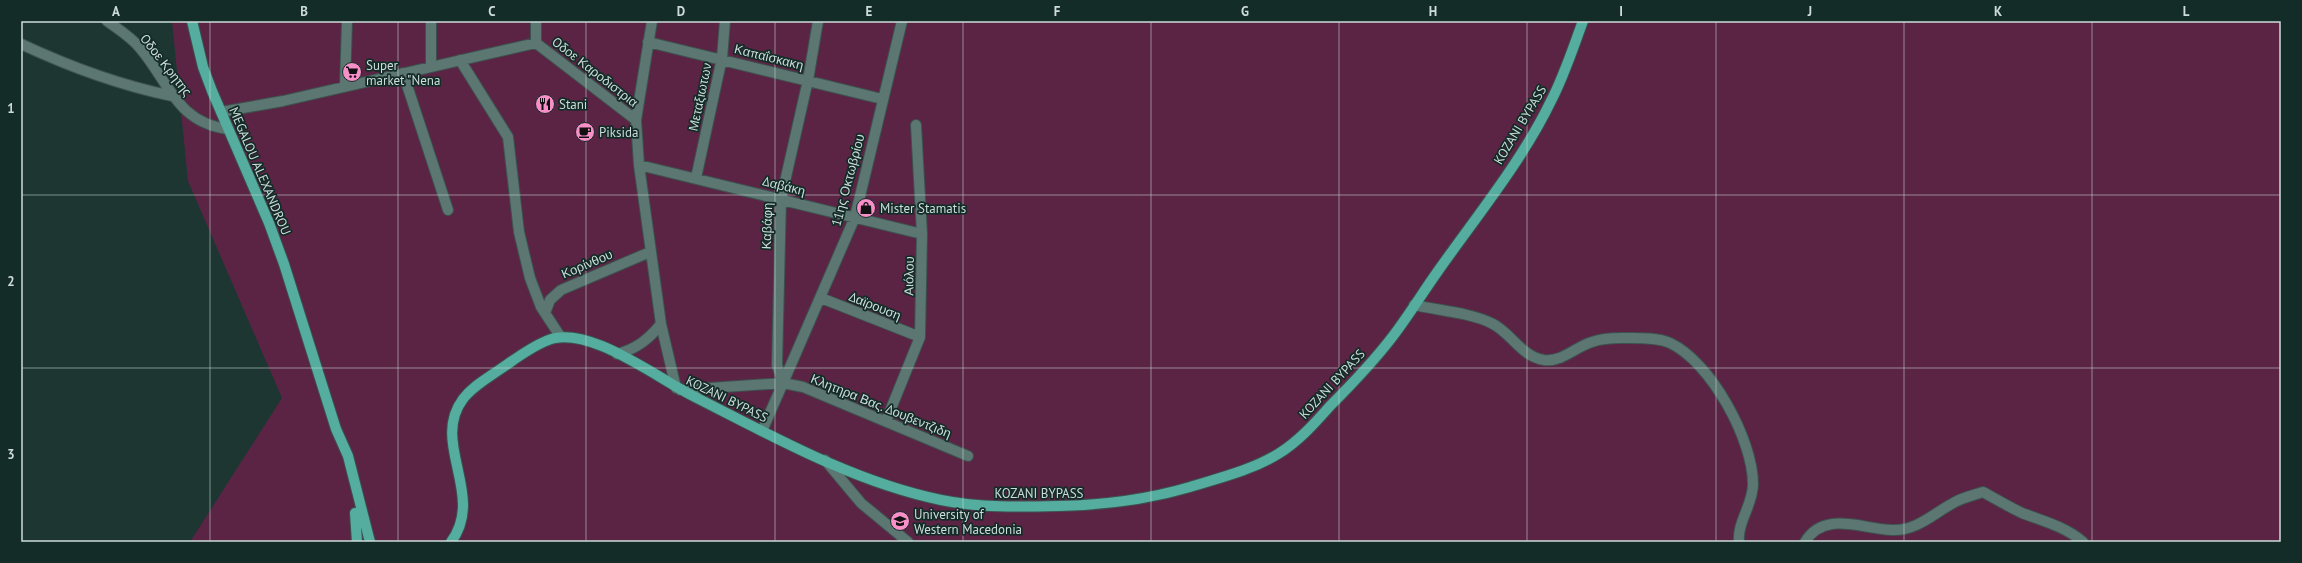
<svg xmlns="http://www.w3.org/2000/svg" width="2302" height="563" font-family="'PT Sans',sans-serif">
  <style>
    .green { fill: #5c2444 }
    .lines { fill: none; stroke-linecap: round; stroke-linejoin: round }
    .minor-casing { stroke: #3c524f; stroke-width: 12 }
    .major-casing { stroke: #3c524f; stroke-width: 12 }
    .minor { stroke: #5c7671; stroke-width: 10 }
    .major { stroke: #55ada0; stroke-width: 10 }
    .grid { fill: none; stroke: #cddbd9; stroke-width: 1; stroke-opacity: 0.55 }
    .labels { text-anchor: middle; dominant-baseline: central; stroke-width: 3.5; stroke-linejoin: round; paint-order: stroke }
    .street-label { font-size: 13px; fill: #cddbd9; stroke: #132c28 }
    .poi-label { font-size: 13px; fill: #cddbd9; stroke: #132c28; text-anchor: start }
    .neatline { fill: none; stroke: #cddbd9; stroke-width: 1.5 }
    .grid-label { font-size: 13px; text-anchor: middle; font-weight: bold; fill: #cddbd9 }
  </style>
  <rect width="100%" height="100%" fill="#1d3632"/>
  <path class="green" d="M172 21H2281V542H190L282 398 188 181Z"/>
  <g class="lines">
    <g class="minor-casing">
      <path id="minor" d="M107 21C118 29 131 37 140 48 169 82 177 123 228 129
        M431 21V67
        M652 21 636 120 639 165 661 324 676 388
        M648 42 882 99
        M536 43 636 120
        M536 43V21
        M21 44C70 67 119 85 172 96
        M460 60 508 137 519 232 530 278 541 307 560 336
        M403 73 448 210
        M345 86 347 21
        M221 112 283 101 536 43
        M639 165 922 234
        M696 178 722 58 725 21
        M821 298 920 337
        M1414 305C1437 310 1473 313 1493 324 1512 334 1522 357 1544 360 1563 362 1575 347 1592 342 1600 339 1612 338 1622 338 1636 338 1657 337 1670 343 1711 362 1753 440 1753 484 1753 505 1737 522 1739 542
        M545 313 550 300 561 290 650 252
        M617 354C636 349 648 340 661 324
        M783 383 855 217 902 21
        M680 390 783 383 803 387 968 456
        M886 421 920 337 922 234 916 125
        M762 431 783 383 777 365 781 199 808 80 818 21
        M825 460 861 503 908 542
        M1805 542C1824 510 1862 529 1892 530 1917 531 1934 513 1955 502 1964 497 1974 495 1983 492 1996 499 2009 507 2022 513 2043 521 2066 527 2083 542"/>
    </g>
    <g class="major-casing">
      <path id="major" d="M192 21 203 67 212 91 269 223 284 264 336 429 348 456 370 542
        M355 513 357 542
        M451 542C486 495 430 443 463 399 472 387 486 379 499 370 514 360 529 348 546 341 586 322 658 379 695 397 774 437 854 482 941 500 980 508 1019 507 1059 506 1104 505 1146 500 1190 487 1219 478 1252 470 1278 454 1298 442 1315 423 1330 406 1352 384 1374 361 1393 336 1409 315 1423 292 1438 271 1476 217 1522 161 1551 101 1564 76 1573 48 1583 21"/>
    </g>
    <use href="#minor" class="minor"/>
    <use href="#major" class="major"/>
  </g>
  <path class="grid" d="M210 21V542M398 21V542M586 21V542M775 21V542M963 21V542M1151 21V542M1339 21V542M1527 21V542M1716 21V542M1904 21V542M2092 21V542M21 195H2281M21 368H2281"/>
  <defs>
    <g id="supermarket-disc" transform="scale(1)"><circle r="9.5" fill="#f98fc8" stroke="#132c28"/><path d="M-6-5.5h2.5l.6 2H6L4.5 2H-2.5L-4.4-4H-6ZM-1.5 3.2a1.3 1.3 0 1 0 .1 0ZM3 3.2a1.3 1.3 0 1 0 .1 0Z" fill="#111"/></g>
    <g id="restaurant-disc" transform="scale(1)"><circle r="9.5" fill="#f98fc8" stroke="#132c28"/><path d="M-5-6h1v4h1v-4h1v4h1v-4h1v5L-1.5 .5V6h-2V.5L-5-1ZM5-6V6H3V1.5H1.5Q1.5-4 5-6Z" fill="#111"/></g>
    <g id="cafe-disc" transform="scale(1)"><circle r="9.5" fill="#f98fc8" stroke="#132c28"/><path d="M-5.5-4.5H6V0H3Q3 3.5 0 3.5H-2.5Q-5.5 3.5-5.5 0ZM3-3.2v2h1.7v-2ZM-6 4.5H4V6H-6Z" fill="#111"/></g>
    <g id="shop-disc" transform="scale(1)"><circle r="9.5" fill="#f98fc8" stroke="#132c28"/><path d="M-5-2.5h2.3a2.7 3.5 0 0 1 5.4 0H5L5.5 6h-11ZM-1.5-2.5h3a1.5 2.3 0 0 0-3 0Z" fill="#111"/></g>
    <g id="university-disc" transform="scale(1)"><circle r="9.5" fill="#f98fc8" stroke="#132c28"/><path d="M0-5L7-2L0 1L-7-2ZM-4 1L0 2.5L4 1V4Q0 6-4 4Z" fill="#111"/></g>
  </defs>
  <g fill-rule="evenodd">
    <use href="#supermarket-disc" x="352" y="72"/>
    <use href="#restaurant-disc" x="545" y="104"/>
    <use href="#cafe-disc" x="585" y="132"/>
    <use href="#shop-disc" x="866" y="208"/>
    <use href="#university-disc" x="900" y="521"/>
  </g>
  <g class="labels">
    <g class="street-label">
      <text transform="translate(769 57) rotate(14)">Καπαΐσκακη</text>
      <text transform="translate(166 65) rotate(52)">Oδοε Κρητης</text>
      <text transform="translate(595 72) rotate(38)">Oδοε Καροδιστρια</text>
      <text transform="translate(700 97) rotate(-78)">Μεταξιωτων</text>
      <text transform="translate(1520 125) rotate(-59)">KOZANI BYPASS</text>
      <text transform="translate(260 171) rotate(67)">MEGALOU ALEXANDROU</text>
      <text transform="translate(848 180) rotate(-75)">11ης Οκτωβρίου</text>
      <text transform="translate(784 186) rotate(14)">Δαβάκη</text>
      <text transform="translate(767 226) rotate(-88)">Καβάφη</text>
      <text transform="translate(587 264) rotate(-23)">Κορίνθου</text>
      <text transform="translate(909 276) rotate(-89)">Αιόλου</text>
      <text transform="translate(875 306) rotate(22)">Δαϊρουση</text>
      <text transform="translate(1332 384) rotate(-47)">KOZANI BYPASS</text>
      <text transform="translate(727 399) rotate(26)">KOZANI BYPASS</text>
      <text transform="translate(881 406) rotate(22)">Κλητηρα Βας. Δουβεντζιδη</text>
      <text x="1039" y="493">KOZANI BYPASS</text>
    </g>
    <g class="poi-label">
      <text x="366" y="65">Super<tspan x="366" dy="15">market "Nena</tspan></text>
      <text x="559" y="104">Stani</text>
      <text x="599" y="132">Piksida</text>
      <text x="880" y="208">Mister Stamatis</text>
      <text x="914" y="514">University of<tspan x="914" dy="15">Western Macedonia</tspan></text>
    </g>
  </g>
  <rect width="2302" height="563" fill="none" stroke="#132c28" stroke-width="44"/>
  <rect x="22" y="22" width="2258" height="519" class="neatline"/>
  <g class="grid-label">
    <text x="116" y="16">A</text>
    <text x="304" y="16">B</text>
    <text x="492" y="16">C</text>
    <text x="681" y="16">D</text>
    <text x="869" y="16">E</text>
    <text x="1057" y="16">F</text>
    <text x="1245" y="16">G</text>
    <text x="1433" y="16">H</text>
    <text x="1621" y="16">I</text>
    <text x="1810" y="16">J</text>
    <text x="1998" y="16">K</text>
    <text x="2186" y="16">L</text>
    <text x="11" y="113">1</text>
    <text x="11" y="286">2</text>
    <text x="11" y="459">3</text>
  </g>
</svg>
